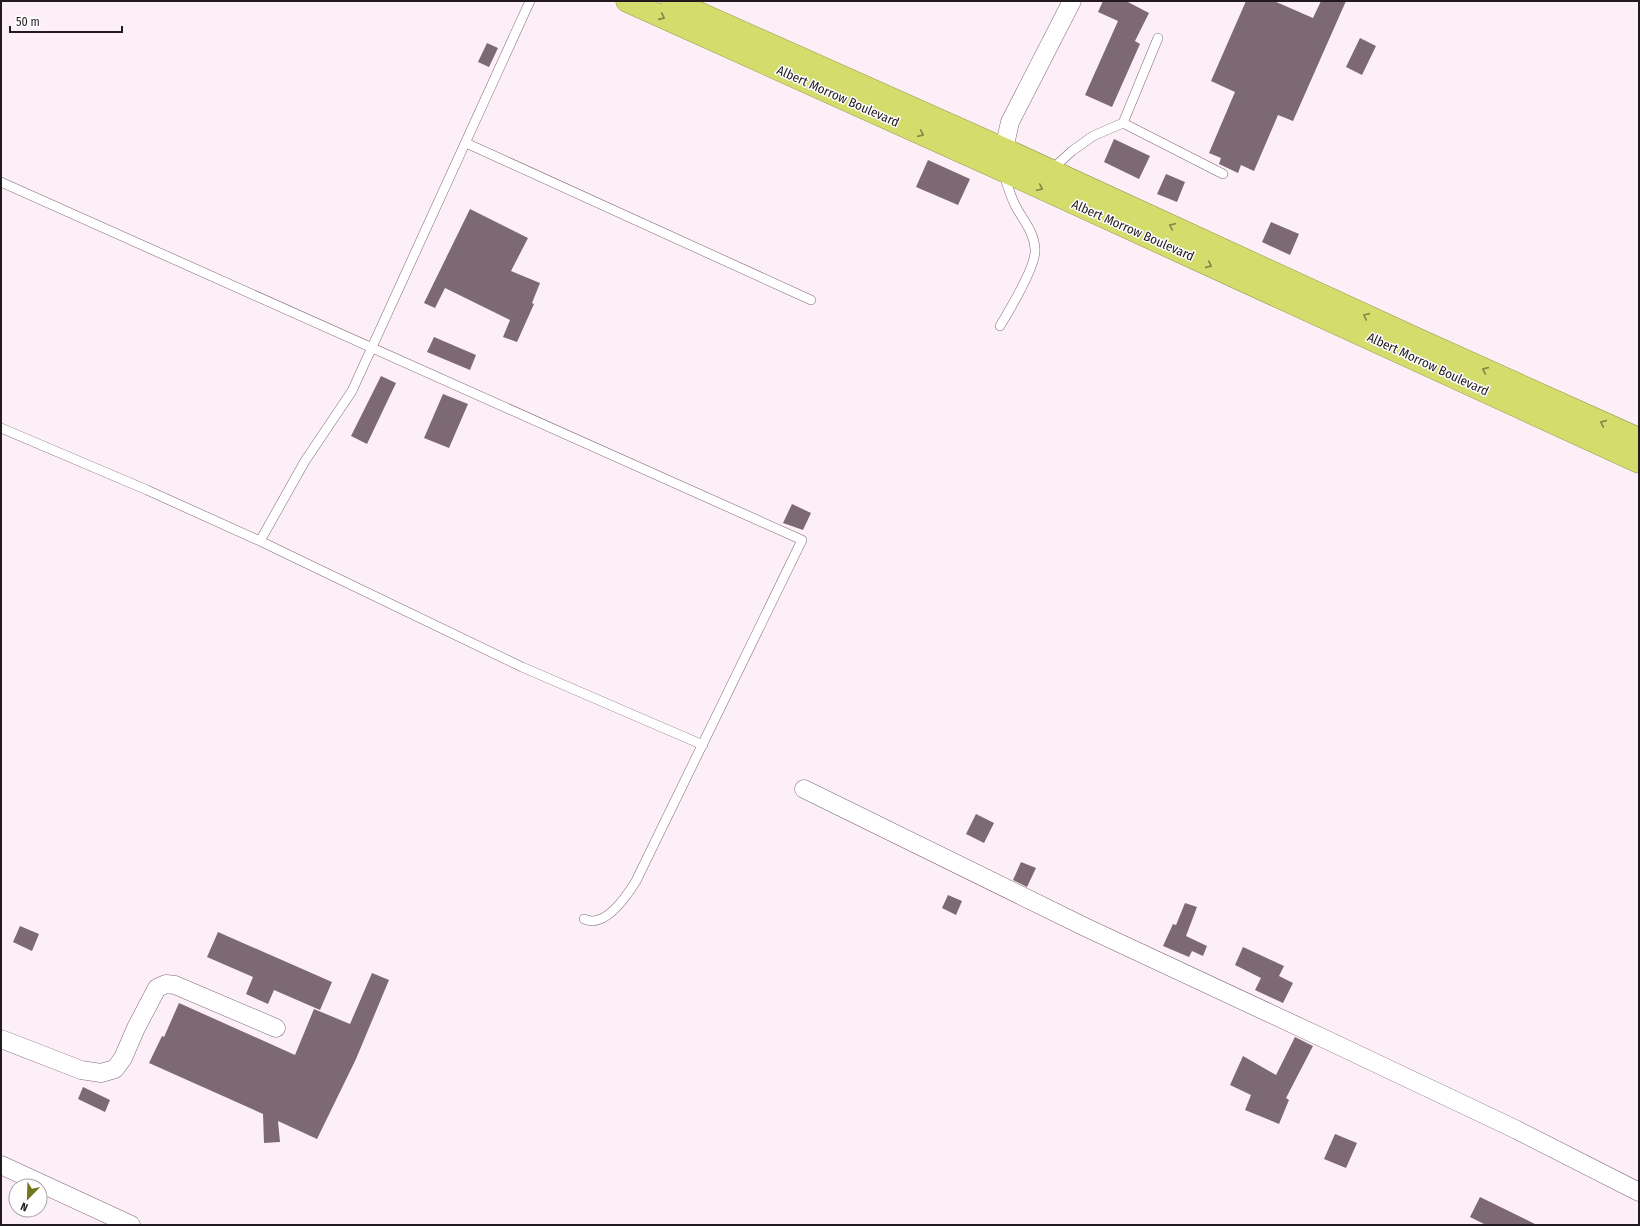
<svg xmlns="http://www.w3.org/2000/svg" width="1640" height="1226" font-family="'Fira Sans Condensed',sans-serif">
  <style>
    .building { fill: #7d6974 }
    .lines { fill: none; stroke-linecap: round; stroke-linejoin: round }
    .lane-casing { stroke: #7d6874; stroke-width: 10 }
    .street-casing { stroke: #7d6874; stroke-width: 19 }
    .highway-casing { stroke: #969850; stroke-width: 23 }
    .lane { stroke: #fff; stroke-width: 9 }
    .street { stroke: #fff; stroke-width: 18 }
    .highway { stroke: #d4dc6b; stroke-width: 22 }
    .oneway { stroke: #848549 }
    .labels { text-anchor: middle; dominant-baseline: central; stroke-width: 3; stroke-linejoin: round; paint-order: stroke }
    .street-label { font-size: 13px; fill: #221a1f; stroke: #fff }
  </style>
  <rect width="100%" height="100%" fill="#fdeff7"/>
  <path class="building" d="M1103 1H1126L1149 13 1135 41 1140 44 1112 107 1085 95 1118 21 1098 12Z
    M1246 1H1274L1313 18 1321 1H1346L1293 121 1278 115 1254 171 1241 165 1238 173 1219 164 1221 158 1209 153 1235 92 1211 81Z
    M1360 38 1376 46 1362 75 1346 67Z
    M487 43 498 48 489 67 478 62Z
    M1114 139 1150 156 1139 179 1104 162Z
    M928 160 970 179 958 205 916 187Z
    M1166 174 1185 182 1177 202 1157 194Z
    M470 209 528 238 511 271 540 283 532 303 534 304 517 342 503 337 510 320 445 288 435 308 424 303Z
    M1271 222 1299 234 1290 255 1262 242Z
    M434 337 476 355 470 370 427 352Z
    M381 376 396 383 367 444 351 436Z
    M443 394 468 404 449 448 424 438Z
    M792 504 811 513 803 530 783 523Z
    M976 814 994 823 984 843 966 834Z
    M1021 862 1036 868 1027 887 1013 880Z
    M948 895 962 901 956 915 942 908Z
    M1185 903 1197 907 1186 936 1207 946 1203 956 1192 951 1189 957 1163 946 1173 924 1176 925Z
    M20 926 39 934 32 951 13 942Z
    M218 932 332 982 320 1010 274 990 268 1004 246 994 253 977 207 957Z
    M1243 947 1284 966 1279 976 1293 983 1283 1003 1255 990 1261 978 1235 965Z
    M372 973 389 980 356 1059 317 1139 278 1121 280 1142 264 1143 263 1114 149 1063 162 1036 164 1037 179 1003 295 1055 314 1009 350 1024Z
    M1295 1037 1313 1046 1286 1098 1289 1100 1279 1124 1245 1110 1251 1095 1230 1085 1243 1056 1276 1075Z
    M83 1087 110 1100 105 1112 78 1099Z
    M1335 1134 1357 1143 1346 1168 1324 1159Z
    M1480 1197 1537 1225H1486L1470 1217Z"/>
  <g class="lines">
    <g class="lane-casing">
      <path id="lane" d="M1123 123 1223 174
        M466 143 811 300
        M1051 170 1072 151 1093 136 1123 123 1158 38
        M1 182 802 540 636 881C628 894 611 920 593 921 590 921 587 920 584 919
        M1000 326C1009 311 1037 265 1035 249 1034 231 1022 219 1015 205 1010 195 1007 183 1003 173
        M1 428 147 490 260 541 522 667 703 745
        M260 541 305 461 352 391 530 1"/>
    </g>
    <g class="street-casing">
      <path id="street" d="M1003 163 1004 149 1010 122 1072 1
        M804 789 1085 927 1327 1040 1517 1130 1639 1192
        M1 1039 81 1070 101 1073 115 1069 123 1058 136 1028 157 988 166 984 175 985 276 1028
        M1 1165 131 1225"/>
    </g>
    <g class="highway-casing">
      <path id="highway" d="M627 1 1002 170 1639 462
        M672 1 1004 149 1419 340 1639 439"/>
    </g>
    <use href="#lane" class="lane"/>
    <use href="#street" class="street"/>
    <use href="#highway" class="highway"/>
  </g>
  <defs><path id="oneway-chevron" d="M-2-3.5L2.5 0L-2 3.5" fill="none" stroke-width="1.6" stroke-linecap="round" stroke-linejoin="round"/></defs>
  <g class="oneway">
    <use href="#oneway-chevron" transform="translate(662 17) rotate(24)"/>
    <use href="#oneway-chevron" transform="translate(921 134) rotate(24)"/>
    <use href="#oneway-chevron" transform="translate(1040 188) rotate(25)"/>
    <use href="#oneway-chevron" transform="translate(1172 226) rotate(-155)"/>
    <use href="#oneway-chevron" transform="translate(1209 265) rotate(24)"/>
    <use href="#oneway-chevron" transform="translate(1366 316) rotate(-155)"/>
    <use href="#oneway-chevron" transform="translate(1485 370) rotate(-156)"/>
    <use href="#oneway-chevron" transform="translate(1603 423) rotate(-156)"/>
  </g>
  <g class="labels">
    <g class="street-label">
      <text transform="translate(838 96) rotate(24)">Albert Morrow Boulevard</text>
      <text transform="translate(1133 230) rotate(24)">Albert Morrow Boulevard</text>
      <text transform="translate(1428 364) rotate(25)">Albert Morrow Boulevard</text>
    </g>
  </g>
  <rect width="1640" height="1226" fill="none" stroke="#221a1f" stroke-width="4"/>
  <g transform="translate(28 1198) rotate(203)"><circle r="19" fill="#ffffff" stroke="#a7a3a5"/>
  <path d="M0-3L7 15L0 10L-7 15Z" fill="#737720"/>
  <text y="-6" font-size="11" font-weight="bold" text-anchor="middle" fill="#221a1f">N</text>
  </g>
  <path d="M10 26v6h112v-6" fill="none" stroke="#221a1f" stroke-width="2"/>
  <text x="16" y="26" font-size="12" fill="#221a1f" stroke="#ffffff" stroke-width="3" paint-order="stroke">50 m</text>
</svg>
